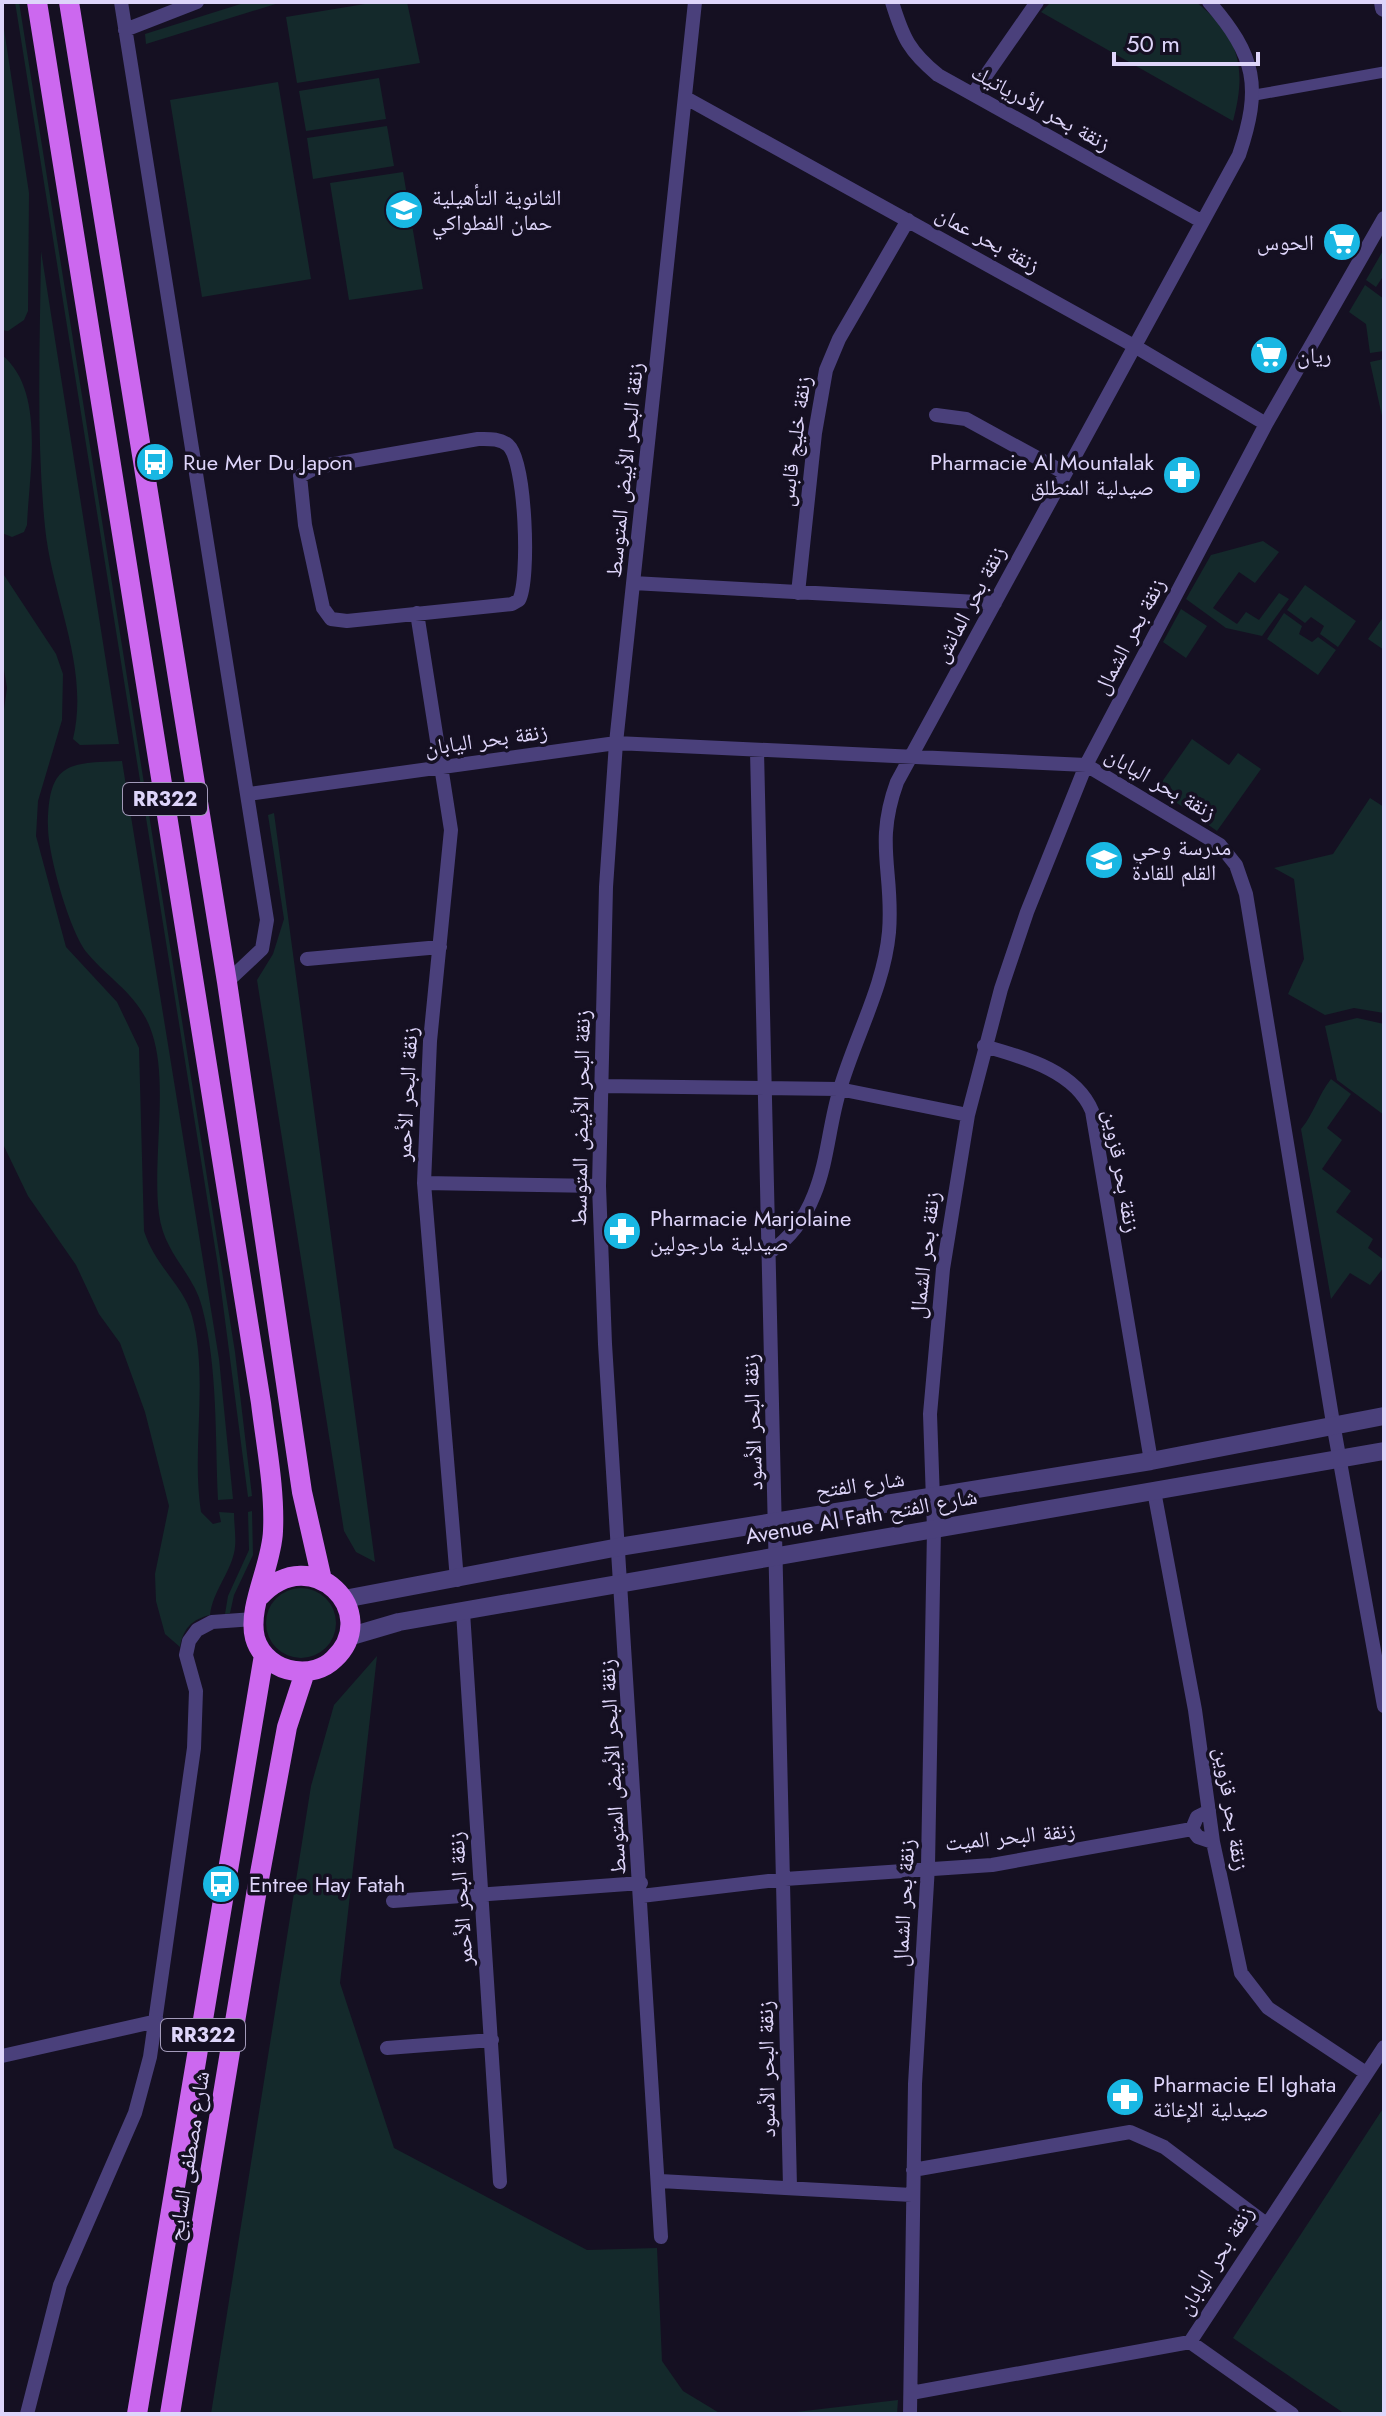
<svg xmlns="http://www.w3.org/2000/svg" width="1386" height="2416" font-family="Jost,'Noto Naskh Arabic',sans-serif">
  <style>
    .green { fill: #14292b }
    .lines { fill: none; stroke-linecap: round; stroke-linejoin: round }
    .pedestrian { stroke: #4a407b; stroke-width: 11 }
    .minor { stroke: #4a407b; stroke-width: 14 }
    .tertiary { stroke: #4a407b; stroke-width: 18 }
    .primary { stroke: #cc68ef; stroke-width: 20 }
    .labels { text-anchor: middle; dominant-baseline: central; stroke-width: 7; stroke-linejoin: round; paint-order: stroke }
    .shield { fill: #151022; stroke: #a29ab9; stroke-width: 2 }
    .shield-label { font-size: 20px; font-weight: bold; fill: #ded5fa }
    .street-label { font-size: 22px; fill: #ded5fa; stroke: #151022 }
    .poi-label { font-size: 22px; fill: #ded5fa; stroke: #151022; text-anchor: start }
  </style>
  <rect width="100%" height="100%" fill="#151022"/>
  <path class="green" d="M15 2H19L235 1352 252 1496 248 1497 218 1266Z
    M247 2H282L146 44 145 34Z
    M377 2H407L420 63 297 83 286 17Z
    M1051 2H1196C1240 36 1247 69 1233 121L1041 12Z
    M2 16 29 193 28 311 24 320 8 331 2 330Z
    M379 78 386 119 306 131 299 91Z
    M278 82 311 279 202 297 170 100Z
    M387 126 394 166 313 179 307 138Z
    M403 172 423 289 349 300 330 183Z
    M1384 249V275L1376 287 1366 280Z
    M41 251 119 744 80 745 73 739C90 667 52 598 45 527 36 438 40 341 41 251Z
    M1365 285 1384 299V351L1370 353 1366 324 1349 312Z
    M2 355C46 391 29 473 27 525L24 532 12 537 2 533Z
    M1384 359V416H1382L1370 362Z
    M1263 541 1279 552 1255 583 1239 572 1213 608 1237 624 1246 612 1259 620 1279 593 1289 599 1262 636 1226 628 1186 599 1211 555Z
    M2 572 56 654 63 674 62 720 38 801 36 836 66 947 117 1002 139 1048 144 1231C155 1266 184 1286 192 1316 209 1380 191 1449 201 1512L213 1524 221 1522 219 1512 234 1513C234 1526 237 1541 234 1553 229 1575 213 1591 210 1615 192 1619 183 1629 180 1647L165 1634 156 1601 155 1574 169 1506 145 1412 120 1343 99 1314 76 1265 28 1196 2 1142V723L7 688 2 657Z
    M1305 585 1356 621 1338 647 1320 634 1324 626 1311 617 1305 623 1287 610Z
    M1181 609 1207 626 1186 658 1163 642Z
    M1284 613 1302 626 1299 634 1312 642 1318 637 1336 650 1318 675 1267 639Z
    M1384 616V650L1368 639Z
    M1192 739 1229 765 1238 753 1261 769 1217 831 1157 789Z
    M122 761 219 1359 233 1499 218 1500C215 1437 218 1368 202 1307 193 1272 164 1254 159 1214 152 1159 169 1083 152 1033 140 996 111 981 88 954 70 933 48 855 48 827 48 762 68 763 122 761Z
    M1370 798 1384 807V1013L1354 1008 1325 1015 1288 994 1304 959 1294 879 1274 868 1333 854Z
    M274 813 375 1562 356 1552 344 1531 257 980 273 954 284 919 268 815Z
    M1357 1018 1384 1024V1115L1337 1080 1325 1026Z
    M1331 1079 1351 1094 1327 1128 1342 1140 1322 1169 1351 1191 1336 1212 1373 1239 1368 1248 1384 1260V1267L1370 1285 1350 1273 1331 1299 1301 1129C1314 1114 1318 1095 1331 1079Z
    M252 1511 253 1555 234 1595 230 1613 225 1614 228 1596 249 1550 248 1512Z
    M266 1623a35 35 0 1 1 70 0a35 35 0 1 1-70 0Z
    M377 1656 340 1983 394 2148 587 2250 657 2248 662 2361 683 2391 721 2414H211L311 1786 334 1705Z
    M1384 2107V2414H1345L1233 2338Z
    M898 2400 897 2414H779Z"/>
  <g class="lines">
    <path class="pedestrian" d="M1255 95 1384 72"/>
    <path class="minor" d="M121 2 267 920 262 949 227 982
      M892 2C903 38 909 51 938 75L1201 221
      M125 30 197 2
      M973 94 1037 2
      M686 98 1136 347 1266 424
      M936 415 966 419 1063 472
      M478 439C488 439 500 438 508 445 526 461 530 580 519 600L512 604 347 621 331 619 323 608 305 525 300 476 317 467Z
      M633 583 995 603
      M798 593 815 433 826 370 839 339 908 220
      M417 613 451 830 430 1041 424 1183 457 1580
      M757 751 790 2187
      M249 794 616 743 1086 765 1220 845 1236 865 1246 894 1333 1423 1384 1706
      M307 959 440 947
      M984 1046C1022 1057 1075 1070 1092 1111L1151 1461
      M601 1086 839 1089 968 1115
      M424 1183 599 1186
      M770 1252C790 1238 805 1218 814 1195 828 1161 829 1124 840 1089 855 1037 884 987 889 932 894 872 874 845 897 782L1239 155C1262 87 1256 56 1209 2
      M1154 1491 1195 1710 1213 1842 1241 1973 1268 2008 1366 2073
      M463 1612 500 2182
      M1209 1811 1197 1817 1192 1829 1198 1837 1213 1842
      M641 1896 785 1879 992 1865 1192 1829
      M393 1901 641 1883
      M387 2048 492 2040
      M2 2056 157 2021
      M913 2170 1130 2132 1164 2147 1265 2223
      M660 2181 912 2195
      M661 2237 605 1344 599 1186 606 887 616 743 695 2
      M1190 2342 1292 2414
      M911 2393 1190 2342 1384 2047
      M27 2414 60 2285 135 2113 150 2057 194 1748 196 1691 186 1655 189 1641 197 1630 212 1622 254 1619
      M910 2414 915 2084 928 1866 934 1529 930 1414 943 1269 968 1115 1001 989 1027 912 1086 765 1266 424 1384 218"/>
    <path class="tertiary" d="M1383 2 1384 8
      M344 1599 619 1547 1151 1461 1384 1416
      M348 1637 399 1622 1384 1451"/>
    <path class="primary" d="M37 2 261 1403C266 1445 275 1489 273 1531 272 1565 247 1607 255 1638 260 1656 277 1669 295 1671 309 1673 324 1669 334 1659 383 1613 312 1540 260 1596
      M69 2 227 982 302 1492 322 1580
      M137 2414 264 1655
      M170 2414 256 1895 287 1727 305 1672"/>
  </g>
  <defs>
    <g id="school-disc" transform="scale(2)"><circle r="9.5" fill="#19b7e3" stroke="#151022"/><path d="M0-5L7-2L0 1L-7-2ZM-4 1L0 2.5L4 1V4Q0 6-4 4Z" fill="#fff"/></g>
    <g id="supermarket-disc" transform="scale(2)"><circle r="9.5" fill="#19b7e3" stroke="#151022"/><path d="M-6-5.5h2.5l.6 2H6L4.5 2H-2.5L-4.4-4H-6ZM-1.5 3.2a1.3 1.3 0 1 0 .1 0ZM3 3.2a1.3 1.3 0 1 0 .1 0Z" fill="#fff"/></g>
    <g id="bus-disc" transform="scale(2)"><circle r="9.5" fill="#19b7e3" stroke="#151022"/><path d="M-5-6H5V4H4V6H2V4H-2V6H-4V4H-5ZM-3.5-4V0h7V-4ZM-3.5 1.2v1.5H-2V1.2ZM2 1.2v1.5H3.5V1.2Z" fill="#fff"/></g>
    <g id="pharmacy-disc" transform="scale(2)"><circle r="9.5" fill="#19b7e3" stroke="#151022"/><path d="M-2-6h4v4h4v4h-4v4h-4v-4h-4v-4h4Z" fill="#fff"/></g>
  </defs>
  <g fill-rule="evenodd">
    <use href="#school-disc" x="404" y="210"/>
    <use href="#supermarket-disc" x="1342" y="242"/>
    <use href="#supermarket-disc" x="1269" y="355"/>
    <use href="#bus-disc" x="155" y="462"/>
    <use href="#pharmacy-disc" x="1182" y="475"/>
    <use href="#school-disc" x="1104" y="860"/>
    <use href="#pharmacy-disc" x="622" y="1231"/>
    <use href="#bus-disc" x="221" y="1884"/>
    <use href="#pharmacy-disc" x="1125" y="2097"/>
  </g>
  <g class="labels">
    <g class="shield">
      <rect x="123" y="783" width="84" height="32" rx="6"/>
      <rect x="161" y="2019" width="84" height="32" rx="6"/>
    </g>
    <g class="shield-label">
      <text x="165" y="799">RR322</text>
      <text x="203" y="2035">RR322</text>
    </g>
    <g class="street-label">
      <text transform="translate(1041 107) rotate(29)">زنقة بحر الأدرياتيك</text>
      <text transform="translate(988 239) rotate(29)">زنقة بحر عمان</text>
      <text transform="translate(794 441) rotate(-82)">زنقة خليج قابس</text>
      <text transform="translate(624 470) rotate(-84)">زنقة البحر الأبيض المتوسط</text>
      <text transform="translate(969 604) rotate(-62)">زنقة بحر المانش</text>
      <text transform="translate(1129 636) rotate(-62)">زنقة بحر الشمال</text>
      <text transform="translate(486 739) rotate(-8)">زنقة بحر اليابان</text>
      <text transform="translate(1161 783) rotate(30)">زنقة بحر اليابان</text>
      <text transform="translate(406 1094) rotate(-87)">زنقة البحر الأحمر</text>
      <text transform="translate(580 1118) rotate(-89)">زنقة البحر الأبيض المتوسط</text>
      <text transform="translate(1122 1171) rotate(80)">زنقة بحر قزوين</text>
      <text transform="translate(924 1255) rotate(-83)">زنقة بحر الشمال</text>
      <text transform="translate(752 1422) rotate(-92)">زنقة البحر الأسود</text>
      <text transform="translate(860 1484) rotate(-8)">شارع الفتح</text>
      <text transform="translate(861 1516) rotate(-10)">Avenue Al Fath شارع الفتح</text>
      <text transform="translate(612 1767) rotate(-93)">زنقة البحر الأبيض المتوسط</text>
      <text transform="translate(1232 1809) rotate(81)">زنقة بحر قزوين</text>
      <text transform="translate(1010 1836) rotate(-6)">زنقة البحر الميت</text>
      <text transform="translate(460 1899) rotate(-94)">زنقة البحر الأحمر</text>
      <text transform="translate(903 1903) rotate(-87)">زنقة بحر الشمال</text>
      <text transform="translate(766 2069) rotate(-91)">زنقة البحر الأسود</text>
      <text transform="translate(188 2156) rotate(-81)">شارع مصطفى السايح</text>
      <text transform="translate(1215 2260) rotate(-58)">زنقة بحر اليابان</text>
    </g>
    <g class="poi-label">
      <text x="432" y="197">الثانوية التأهيلية<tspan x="432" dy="25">حمان الفطواكي</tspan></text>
      <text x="1314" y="242" text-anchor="end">الحوس</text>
      <text x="1297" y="355">ريان</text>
      <text x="183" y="462">Rue Mer Du Japon</text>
      <text x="1154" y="462" text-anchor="end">Pharmacie Al Mountalak<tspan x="1154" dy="25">صيدلية المنطلق</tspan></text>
      <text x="1132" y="847">مدرسة وحي<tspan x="1132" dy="25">القلم للقادة</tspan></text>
      <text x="650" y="1218">Pharmacie Marjolaine<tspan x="650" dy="25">صيدلية مارجولين</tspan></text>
      <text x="249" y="1884">Entree Hay Fatah</text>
      <text x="1153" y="2084">Pharmacie El Ighata<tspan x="1153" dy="25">صيدلية الإغاثة</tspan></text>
    </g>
  </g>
  <rect width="1386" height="2416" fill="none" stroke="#ded5fa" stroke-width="8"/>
  <path d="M1114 52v12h144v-12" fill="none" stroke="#ded5fa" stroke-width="4"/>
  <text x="1126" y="52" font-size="24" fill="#ded5fa" stroke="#151022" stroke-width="6" paint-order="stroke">50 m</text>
</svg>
